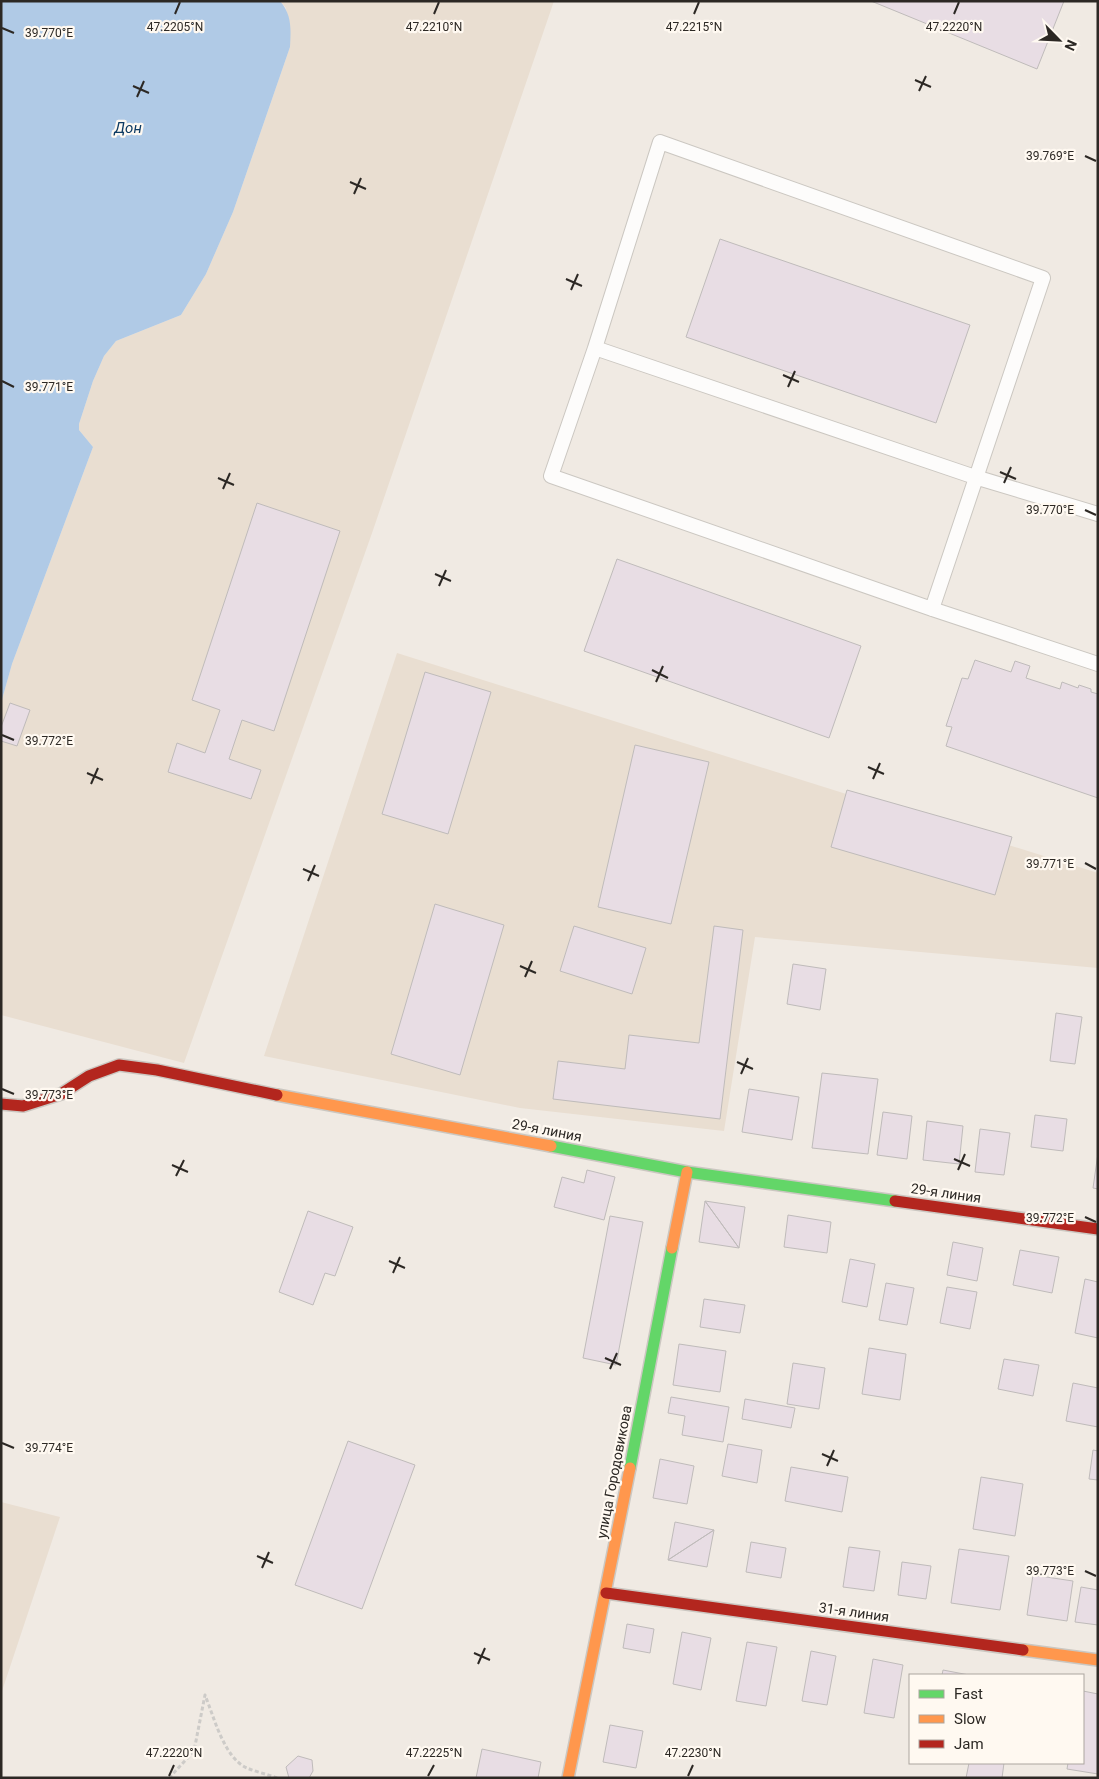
<svg xmlns="http://www.w3.org/2000/svg" width="1099" height="1779" font-family="Roboto,sans-serif">
  <style>
    .built { fill: #e9ded1 }
    .water { fill: #b0cae6 }
    .building { fill: #e8dde4; stroke: #bfbbba }
    .lines { fill: none; stroke-linecap: round; stroke-linejoin: round }
    .lane-casing { stroke: #cbc7c1; stroke-width: 16 }
    .fast-casing { stroke: #cbc7c1; stroke-width: 14 }
    .slow-casing { stroke: #cbc7c1; stroke-width: 14 }
    .jam-casing { stroke: #cbc7c1; stroke-width: 14 }
    .path { stroke: #cdcbc8; stroke-width: 3; stroke-dasharray: 4 2.5; stroke-linecap: butt }
    .lane { stroke: #fdfcfb; stroke-width: 14 }
    .fast { stroke: #63d668; stroke-width: 11 }
    .slow { stroke: #ff974d; stroke-width: 11 }
    .jam { stroke: #b3261e; stroke-width: 11 }
    .ticks { fill: none; stroke: #2c2824; stroke-width: 2 }
    .labels { text-anchor: middle; dominant-baseline: central; stroke-width: 4.5; stroke-linejoin: round; paint-order: stroke }
    .street-label { font-size: 14px; fill: #2c2824; stroke: #fff9f1 }
    .water-label { font-size: 15px; font-style: italic; fill: #0e3b63; stroke: #fff9f1 }
    .ticks-label { font-size: 12px; text-anchor: middle; fill: #2c2824; stroke: #fff9f1; stroke-width: 4.5; stroke-linejoin: round; paint-order: stroke }
  </style>
  <rect width="100%" height="100%" fill="#f0eae3"/>
  <path class="built" d="M280 1H554L371 536 184 1063 1 1015V703L12 664 93 447 79 430V424L93 381 104 356 116 341 181 315 206 274 233 212 290 47 286 8Z
    M397 653 1098 873V968L755 937 724 1131 520 1108 264 1056Z
    M1 1502 60 1517 1 1694Z"/>
  <path class="water" d="M1 1H280C292 15 291 29 290 47L233 212 206 274 181 315 116 341 104 356 93 381 79 424V430L93 447 12 664 1 703Z"/>
  <path class="building" d="M871 1H1064L1037 69Z
    M720 239 970 325 936 423 686 337Z
    M257 503 340 531 274 731 242 720 229 759 261 770 251 799 168 772 177 743 205 753 220 710 192 700Z
    M617 559 861 646 829 738 584 651Z
    M975 660 1011 672 1015 661 1030 666 1026 678 1060 689 1062 682 1078 688 1079 685 1091 689V692L1098 694V798L946 746 952 727 946 726 962 678 968 679Z
    M425 672 491 692 448 834 382 814Z
    M10 703 30 710 17 746 1 741V727Z
    M635 745 709 762 671 924 598 907Z
    M847 790 1012 837 995 895 831 847Z
    M435 904 504 925 460 1075 391 1054Z
    M574 926 646 948 632 994 560 971Z
    M714 926 743 930 720 1119 553 1099 558 1061 625 1069 629 1035 699 1043Z
    M793 964 826 969 820 1010 787 1004Z
    M1056 1013 1082 1017 1075 1064 1050 1061Z
    M822 1073 878 1079 868 1154 812 1148Z
    M749 1089 799 1097 792 1140 742 1132Z
    M883 1112 912 1116 907 1159 877 1155Z
    M1035 1115 1067 1119 1063 1151 1031 1147Z
    M927 1121 963 1126 959 1164 923 1160Z
    M980 1129 1010 1133 1004 1175 975 1172Z
    M1098 1153V1189L1093 1188Z
    M587 1170 615 1177 604 1220 554 1207 562 1177 584 1183Z
    M705 1201 745 1207 739 1248Z
    M705 1201 739 1248 699 1242Z
    M308 1211 353 1227 335 1276 325 1273 313 1305 279 1292Z
    M788 1215 831 1222 827 1253 784 1247Z
    M610 1216 643 1222 616 1365 583 1358Z
    M953 1242 983 1248 977 1281 947 1275Z
    M1020 1250 1059 1257 1052 1293 1013 1285Z
    M850 1259 875 1264 867 1307 842 1302Z
    M1085 1279 1098 1282V1338L1075 1333Z
    M886 1283 914 1288 907 1325 879 1320Z
    M947 1287 977 1292 970 1329 940 1323Z
    M704 1299 745 1305 740 1333 700 1327Z
    M679 1344 726 1351 720 1392 673 1385Z
    M869 1348 906 1354 900 1400 862 1394Z
    M1004 1359 1039 1365 1033 1396 998 1389Z
    M793 1363 825 1368 819 1409 787 1404Z
    M1073 1383 1098 1388V1427L1066 1421Z
    M671 1397 729 1407 723 1442 682 1435 685 1416 668 1413Z
    M745 1399 795 1408 791 1428 742 1419Z
    M348 1441 415 1465 362 1609 295 1585Z
    M728 1444 762 1450 757 1483 722 1476Z
    M1093 1450 1098 1451V1480L1089 1479Z
    M660 1459 694 1466 687 1504 653 1498Z
    M791 1467 848 1477 842 1512 785 1501Z
    M981 1477 1023 1484 1015 1536 973 1529Z
    M675 1522 714 1530 668 1560Z
    M714 1530 707 1567 668 1560Z
    M751 1542 786 1548 781 1578 746 1572Z
    M849 1547 880 1551 874 1591 843 1587Z
    M959 1549 1009 1556 1000 1610 951 1603Z
    M902 1562 931 1566 926 1599 898 1595Z
    M1033 1575 1073 1581 1067 1621 1027 1615Z
    M1081 1587 1098 1590V1625L1075 1622Z
    M627 1624 654 1629 650 1653 623 1648Z
    M682 1632 711 1638 701 1690 673 1684Z
    M747 1642 777 1647 766 1706 736 1701Z
    M811 1651 836 1656 827 1705 802 1701Z
    M873 1659 903 1665 894 1718 864 1713Z
    M943 1670 969 1675H942Z
    M1083 1691 1098 1694V1774L1067 1769 1068 1763H1083Z
    M610 1725 643 1731 636 1768 603 1762Z
    M482 1749 541 1762 538 1778H476Z
    M298 1756 312 1760 313 1771 309 1778H289L286 1767Z
    M969 1763H1004L1002 1778H966Z"/>
  <g class="lines">
    <g class="lane-casing">
      <path id="lane" d="M595 348 660 142 1043 278 932 609
        M1098 514 975 477 595 348 551 476 932 609 1098 664"/>
    </g>
    <g class="fast-casing">
      <path id="fast" d="M551 1146 687 1172 895 1201
        M630 1468 672 1248"/>
    </g>
    <g class="slow-casing">
      <path id="slow" d="M277 1095 551 1146
        M672 1248 687 1172
        M1023 1650 1098 1660
        M568 1778 630 1468"/>
    </g>
    <g class="jam-casing">
      <path id="jam" d="M1 1104 23 1106 61 1094 89 1076 119 1065 157 1070 277 1095
        M895 1201 1098 1229
        M606 1593 1023 1650"/>
    </g>
    <path class="path" d="M169 1778 194 1751 205 1695C214 1717 224 1758 247 1768 256 1772 267 1774 277 1778"/>
    <use href="#lane" class="lane"/>
    <use href="#fast" class="fast"/>
    <use href="#slow" class="slow"/>
    <use href="#jam" class="jam"/>
  </g>
  <path class="ticks" d="M175 14 180 2M434 14 439 2M694 14 699 2M954 14 959 2M2 28 14 33M915 80 931 87M133 86 149 93M919 91 926 76M137 97 144 81M1085 156 1096 161M350 182 366 189M354 194 361 178M566 279 582 286M571 290 578 274M783 375 799 382M2 381 14 387M788 387 795 371M1000 472 1016 479M218 478 234 485M1004 483 1011 467M223 489 230 473M1085 510 1096 515M435 574 451 581M439 586 446 570M652 670 668 678M656 682 663 666M2 735 14 740M868 767 884 774M87 773 103 780M873 779 880 763M91 784 98 768M1085 863 1096 869M303 869 319 876M308 881 315 865M520 966 536 973M525 977 532 961M737 1062 753 1069M741 1074 748 1058M2 1089 14 1094M954 1159 970 1166M172 1165 188 1172M958 1170 965 1154M176 1176 184 1160M1085 1217 1096 1222M389 1261 405 1268M393 1273 400 1257M605 1358 621 1365M610 1369 617 1353M2 1443 14 1448M822 1454 838 1461M827 1466 834 1450M257 1556 273 1563M262 1568 269 1552M1085 1571 1096 1576M474 1653 490 1660M478 1664 485 1648M169 1776 174 1765M428 1776 434 1765M688 1776 693 1765"/>
  <g class="labels">
    <g class="street-label">
      <text transform="translate(547 1130) rotate(11)">29-я линия</text>
      <text transform="translate(946 1193) rotate(8)">29-я линия</text>
      <text transform="translate(614 1472) rotate(-79)">улица Городовикова</text>
      <text transform="translate(854 1612) rotate(8)">31-я линия</text>
    </g>
    <g class="water-label">
      <text x="128" y="128">Дон</text>
    </g>
  </g>
  <g class="ticks-label">
    <text x="175" y="31">47.2205°N</text>
    <text x="694" y="31">47.2215°N</text>
    <text x="954" y="31">47.2220°N</text>
    <text x="434" y="31">47.2210°N</text>
    <text x="49" y="37">39.770°E</text>
    <text x="1050" y="160">39.769°E</text>
    <text x="49" y="391">39.771°E</text>
    <text x="1050" y="514">39.770°E</text>
    <text x="49" y="745">39.772°E</text>
    <text x="1050" y="868">39.771°E</text>
    <text x="49" y="1099">39.773°E</text>
    <text x="1050" y="1222">39.772°E</text>
    <text x="49" y="1452">39.774°E</text>
    <text x="1050" y="1575">39.773°E</text>
    <text x="174" y="1757">47.2220°N</text>
    <text x="434" y="1757">47.2225°N</text>
    <text x="693" y="1757">47.2230°N</text>
  </g>
  <rect width="1099" height="1779" fill="none" stroke="#2c2824" stroke-width="5"/>
  <rect x="909" y="1674" width="175" height="90" fill="#fff9f1" stroke="#aba59f"/>
  <rect x="919" y="1690" width="25" height="8" fill="#63d668" stroke="#aba59f"/>
  <text x="954" y="1699" font-size="15" fill="#2c2824">Fast</text>
  <rect x="919" y="1715" width="25" height="8" fill="#ff974d" stroke="#aba59f"/>
  <text x="954" y="1724" font-size="15" fill="#2c2824">Slow</text>
  <rect x="919" y="1740" width="25" height="8" fill="#b3261e" stroke="#aba59f"/>
  <text x="954" y="1749" font-size="15" fill="#2c2824">Jam</text>
  <g transform="translate(1059 40) rotate(114)" stroke="#fff9f1" stroke-width="4" paint-order="stroke">
  <path d="M0-4L9 19L0 12L-9 19Z" fill="#2c2824"/>
  <text y="-8" font-size="14" font-weight="bold" text-anchor="middle" fill="#2c2824">N</text>
  </g>
</svg>
